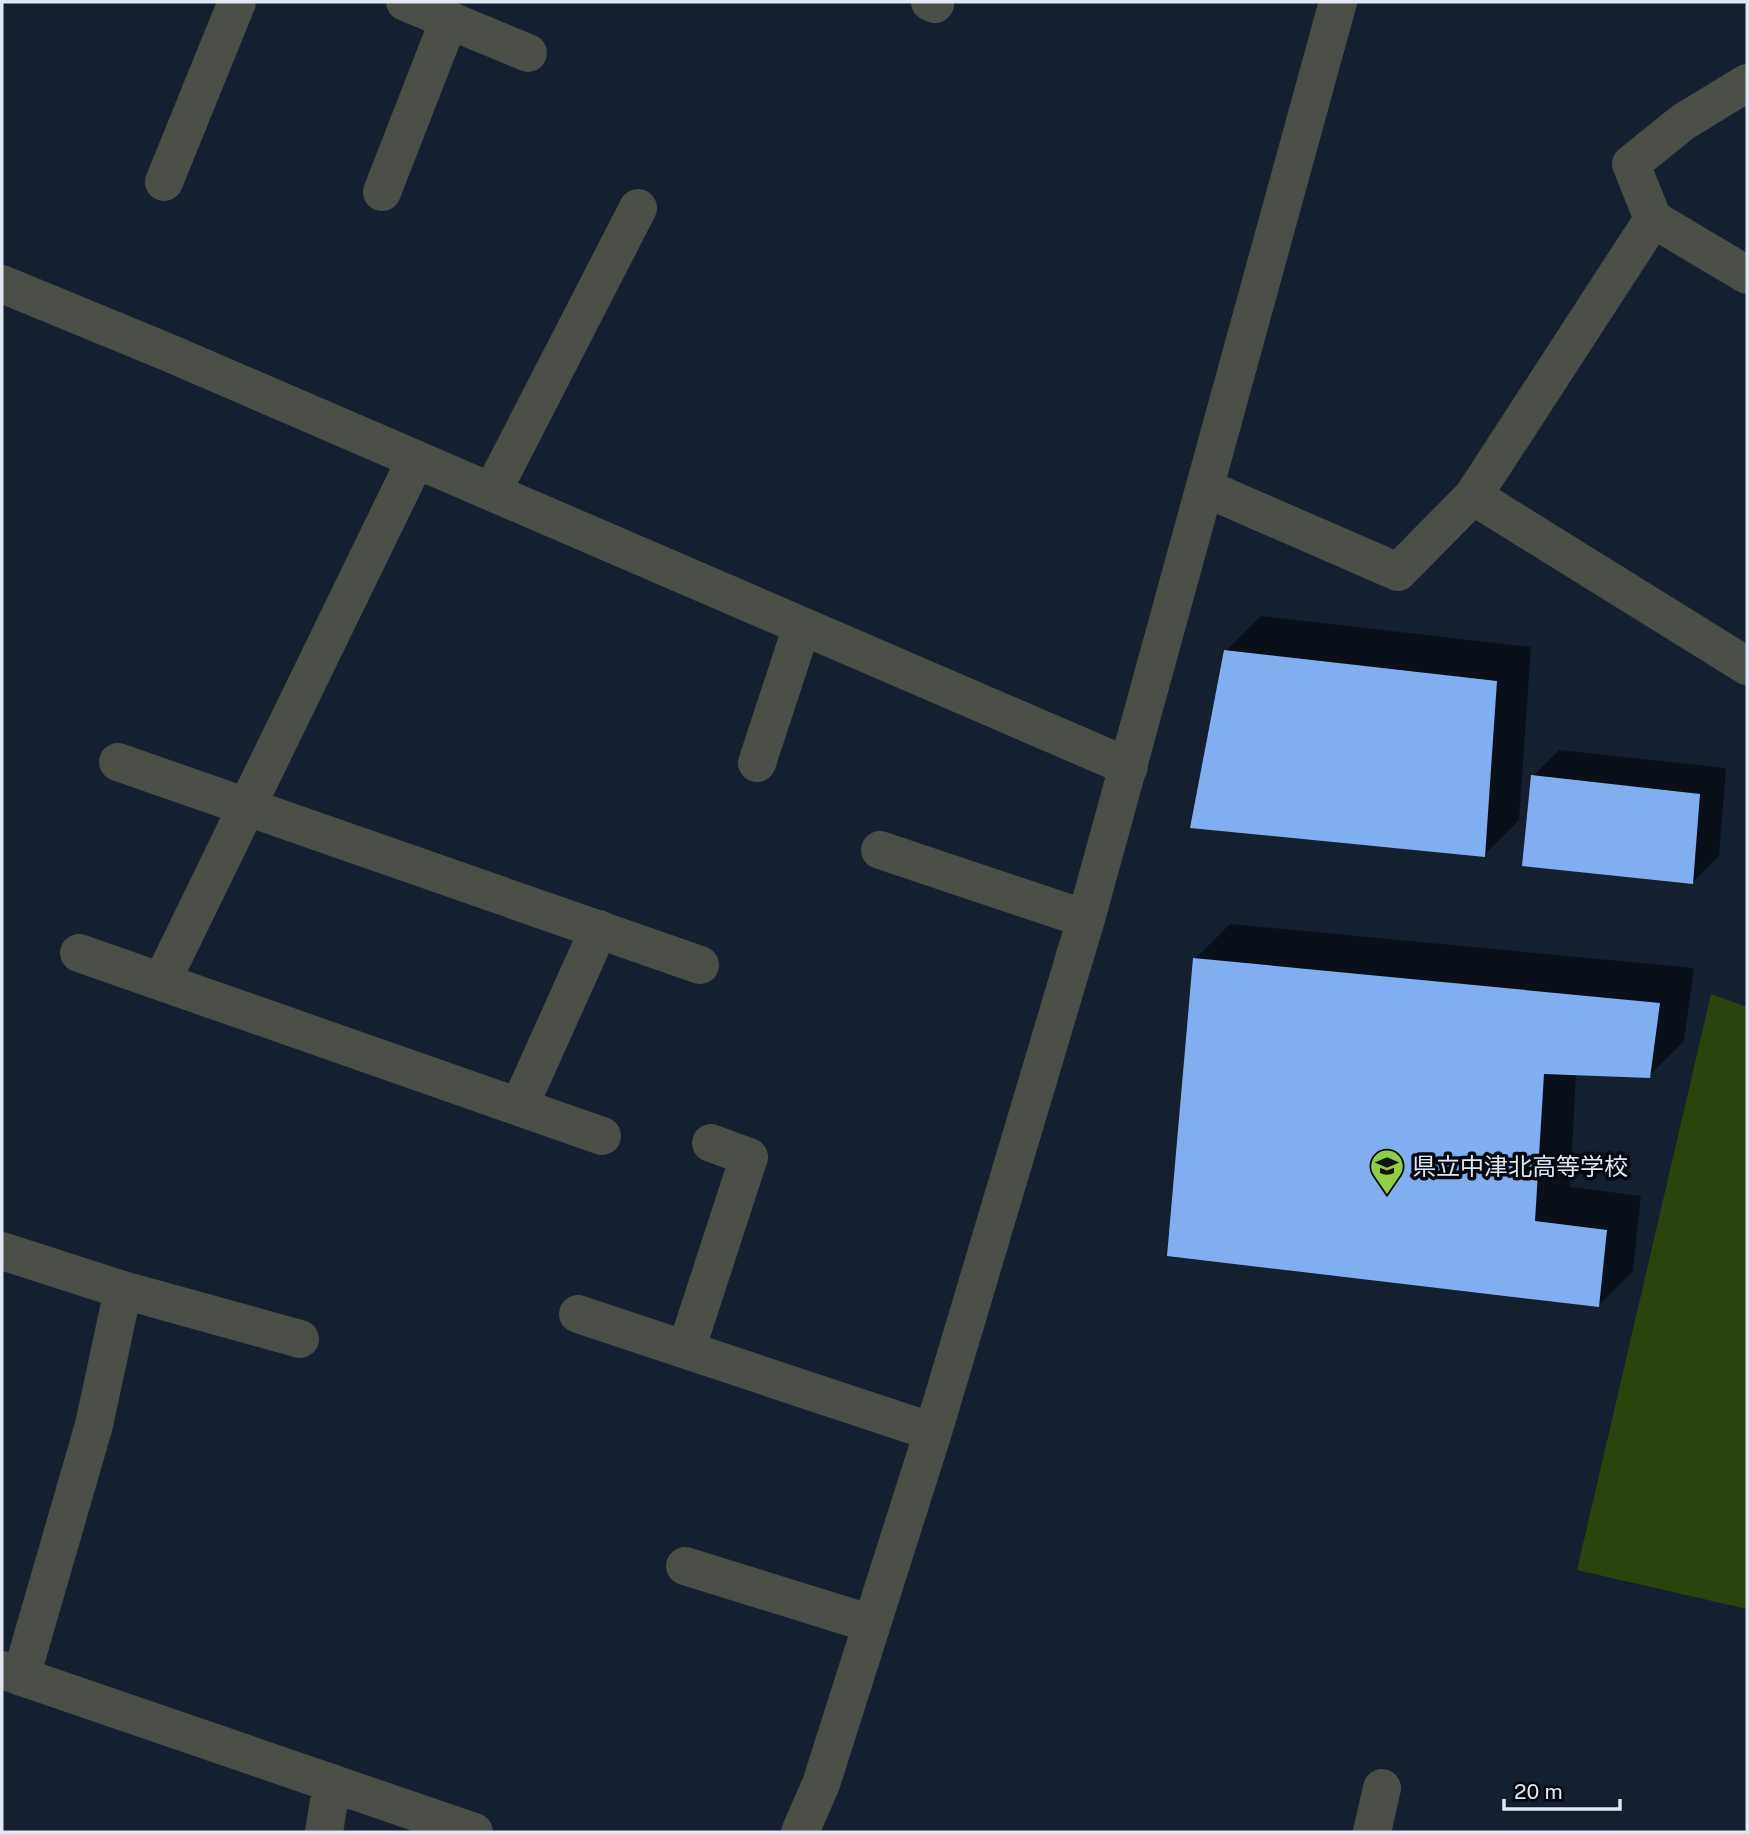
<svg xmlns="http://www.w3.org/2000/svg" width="1749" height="1834" font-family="'Public Sans','Noto Sans JP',sans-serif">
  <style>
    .green { fill: #2a440b }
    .shadow { fill: #0007 }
    .building { fill: #80aef1 }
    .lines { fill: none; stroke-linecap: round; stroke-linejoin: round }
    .minor { stroke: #4a4e46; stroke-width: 38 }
    .labels { text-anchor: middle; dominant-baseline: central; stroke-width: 7; stroke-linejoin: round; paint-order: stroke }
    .poi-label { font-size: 24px; fill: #e0e7f2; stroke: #05090f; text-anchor: start }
  </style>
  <rect width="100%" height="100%" fill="#141f2f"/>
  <path class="green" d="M1711 994 1747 1007V1609L1577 1570Z"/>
  <path class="shadow" d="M1261 616 1531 647 1519 820 1484 855 1226 651Z
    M1559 750 1726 768 1719 856 1693 882 1533 776Z
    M1230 924 1694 968 1684 1041 1649 1076 1576 1074 1570 1187 1641 1196 1633 1271 1598 1306 1195 959Z"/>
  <path class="building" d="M1224 650 1497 681 1485 857 1190 828Z
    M1531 775 1700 794 1693 884 1522 866Z
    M1193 958 1660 1003 1650 1078 1544 1074 1535 1221 1607 1230 1599 1307 1167 1256Z"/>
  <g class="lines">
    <path class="minor" d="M405 2 528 53
      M930 2 935 4
      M1747 83 1683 122 1631 164 1653 219 1747 275
      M164 182 237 2
      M382 192 449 20
      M2 284 167 352 1129 767
      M1205 488 1398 572 1473 496 1653 219
      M492 492 638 208
      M1473 496 1747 666
      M118 762 700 965
      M757 763 802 626
      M880 850 1086 919
      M79 953 602 1136
      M162 981 416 459
      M519 1107 599 929
      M2 1251 123 1290 300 1339
      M578 1314 933 1432
      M686 1350 749 1157 711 1143
      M685 1566 872 1624
      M2 1670 474 1832
      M21 1677 94 1425 123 1290
      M324 1832 332 1783
      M800 1832 821 1784 933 1432 1086 919 1338 2
      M1372 1832 1382 1788"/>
  </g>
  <defs>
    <g id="school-pin" transform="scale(1.75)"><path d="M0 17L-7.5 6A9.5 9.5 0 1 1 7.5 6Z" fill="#8dce45" stroke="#05090f"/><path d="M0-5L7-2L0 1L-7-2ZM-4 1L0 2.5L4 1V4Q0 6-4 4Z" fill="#111"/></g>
  </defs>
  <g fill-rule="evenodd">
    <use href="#school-pin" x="1387" y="1166"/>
  </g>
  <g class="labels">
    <g class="poi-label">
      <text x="1412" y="1166">県立中津北高等学校</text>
    </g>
  </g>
  <rect width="1749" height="1834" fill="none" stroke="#e0e7f2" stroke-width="7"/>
  <path d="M1504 1799v10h116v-10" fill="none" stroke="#e0e7f2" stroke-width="3.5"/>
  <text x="1514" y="1799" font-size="21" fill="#e0e7f2" stroke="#05090f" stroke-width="5" paint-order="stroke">20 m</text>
</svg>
